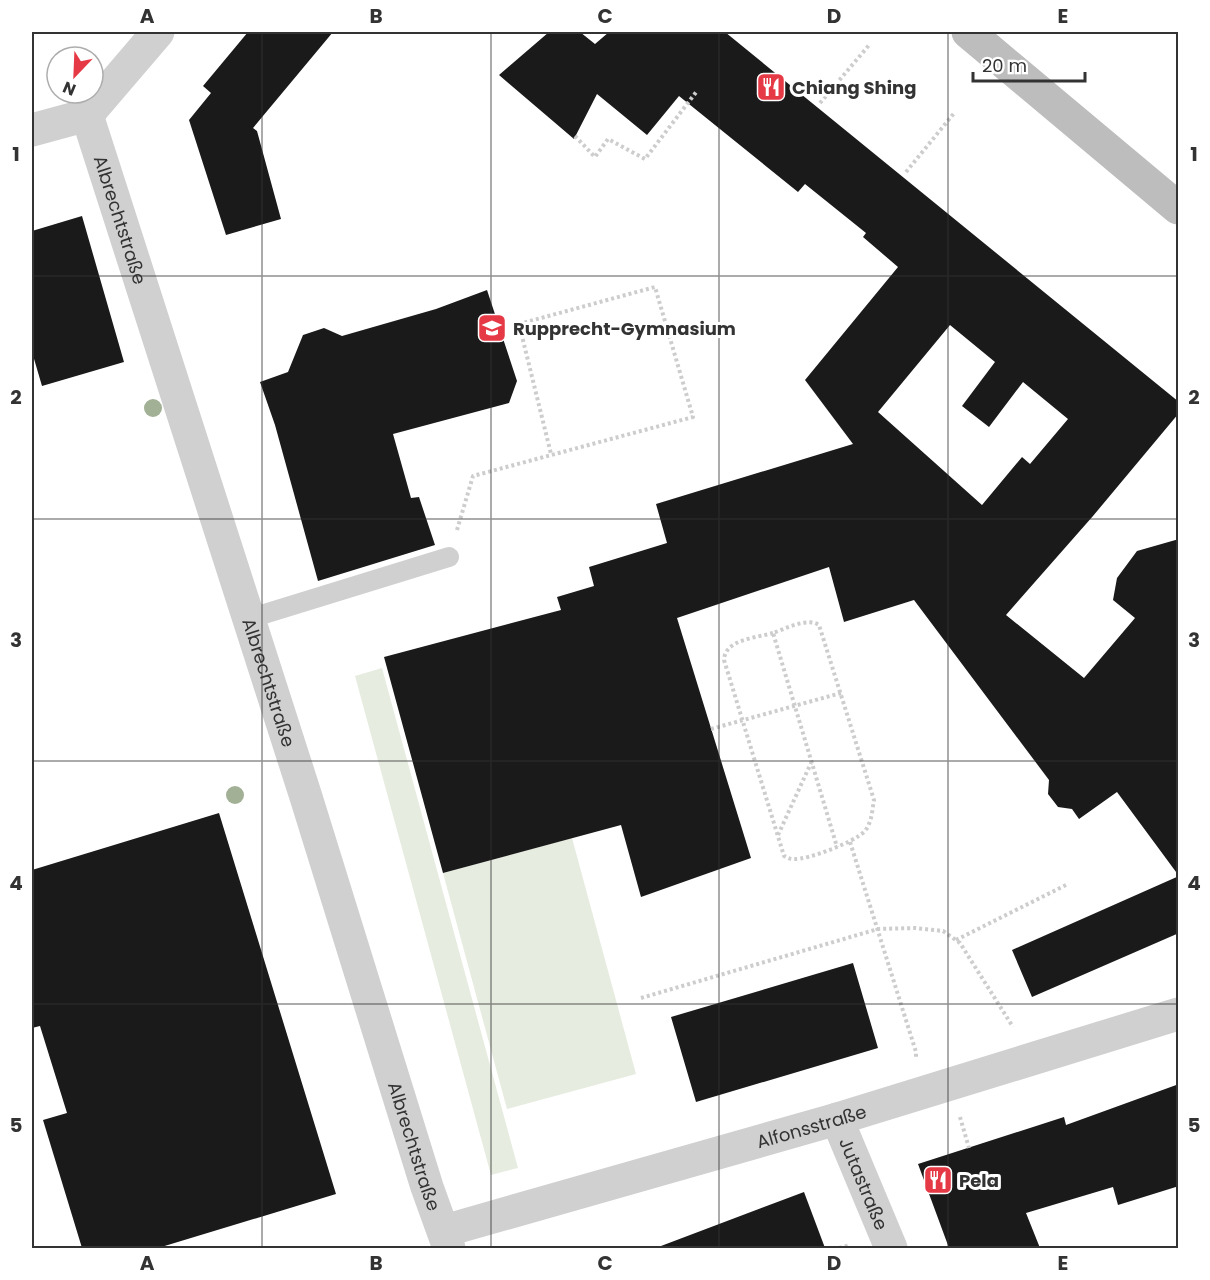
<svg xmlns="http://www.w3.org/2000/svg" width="1210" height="1280" font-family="Poppins,sans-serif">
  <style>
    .green { fill: #e6ecdf }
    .building { fill: #1a1a1a; fill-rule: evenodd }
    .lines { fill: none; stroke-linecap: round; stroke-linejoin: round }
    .path { stroke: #cdcdcd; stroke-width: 4; stroke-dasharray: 3 3; stroke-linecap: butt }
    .lane { stroke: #d0d0d0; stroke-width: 20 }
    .street { stroke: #d0d0d0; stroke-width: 33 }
    .secondary { stroke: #bdbdbd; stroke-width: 33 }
    .tree { fill: #a2b095 }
    .grid { fill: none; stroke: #333; stroke-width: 1.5; stroke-opacity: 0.55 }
    .labels { text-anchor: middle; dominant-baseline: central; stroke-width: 6; stroke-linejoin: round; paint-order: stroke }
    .poi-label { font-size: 18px; font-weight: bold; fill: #333; stroke: #fff; text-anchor: start }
    .street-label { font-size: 18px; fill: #333; stroke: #fff }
    .neatline { fill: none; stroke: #333; stroke-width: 2 }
    .grid-label { font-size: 20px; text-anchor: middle; font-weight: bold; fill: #333 }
  </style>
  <rect width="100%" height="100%" fill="#fff"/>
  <path class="green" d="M382 668 518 1168 491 1175 355 676Z
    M572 838 636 1074 507 1109 443 873Z"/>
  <path class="building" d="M248 32H333L253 128 257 131 281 219 226 235 189 120 211 93 203 86Z
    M549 32H580L595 44 609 32H725L1179 402V413L1093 516 1006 615 1084 678 1135 618 1113 600 1117 578 1137 551 1179 539V876L1117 792 1079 819 1072 809 1058 807 1048 794 1049 780 914 600 844 622 829 567 677 618 751 858 641 897 621 825 443 873 384 657 561 610 557 597 594 586 589 567 667 543 656 504 853 444 805 380 898 267 863 237 866 233 805 184 798 192 679 96 647 135 597 94 574 139 499 75ZM950 325 995 362 962 406 989 427 1023 382 1068 419 1030 464 1022 457 982 505 878 412Z
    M82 216 124 362 42 386 32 352V231Z
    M487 290 517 381 509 403 393 434 411 498 419 497 435 545 318 581 275 425 260 382 288 372 303 335 324 328 342 336 436 309Z
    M219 813 336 1194 158 1248H82L43 1120 67 1113 40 1026 32 1028V870Z
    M1179 876V933L1032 997 1012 950Z
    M853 963 878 1048 696 1102 671 1017Z
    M1179 1084V1186L1118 1205 1113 1187 1026 1213 1040 1248H949L918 1164 1064 1117 1066 1125Z
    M804 1192 825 1248H662L661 1246Z"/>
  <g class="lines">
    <path class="path" d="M820 103 870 44
      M575 136 595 157 608 139 645 159 697 91
      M906 172 955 112
      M457 530 473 476 693 417 655 287 519 324 551 454
      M773 633C756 638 725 639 724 660L784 856C787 857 789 859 793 859 808 860 854 842 864 832 872 823 872 811 874 800L819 625C807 617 785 629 773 633L837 847
      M711 729 841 693
      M778 835 811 763
      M850 842 916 1052V1058
      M956 940 1068 884
      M641 998 878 929 915 928 943 931 960 943 1013 1027
      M960 1117 969 1148
      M839 1248 850 1245"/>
    <path class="lane" d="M248 619 449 557"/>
    <g class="street">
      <path id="s1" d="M87 115 306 797 427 1187 449 1248"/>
      <path d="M32 130 87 115 158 32"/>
      <path id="s2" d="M837 1119 891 1248"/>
      <path id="s3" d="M444 1231 837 1119 1178 1014"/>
    </g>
    <path class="secondary" d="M968 32 1178 208"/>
  </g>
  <g class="tree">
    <circle cx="153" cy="408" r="9"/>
    <circle cx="235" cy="795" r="9"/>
  </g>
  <path class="grid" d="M262 32V1248M491 32V1248M719 32V1248M948 32V1248M32 276H1178M32 519H1178M32 761H1178M32 1004H1178"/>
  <defs>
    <g id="restaurant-square" transform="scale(1.5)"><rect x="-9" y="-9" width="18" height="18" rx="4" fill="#e63946" stroke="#fff"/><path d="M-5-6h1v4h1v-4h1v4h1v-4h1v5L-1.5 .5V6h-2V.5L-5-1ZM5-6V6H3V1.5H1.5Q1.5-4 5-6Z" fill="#fff"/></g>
    <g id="school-square" transform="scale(1.5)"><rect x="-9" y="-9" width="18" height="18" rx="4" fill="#e63946" stroke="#fff"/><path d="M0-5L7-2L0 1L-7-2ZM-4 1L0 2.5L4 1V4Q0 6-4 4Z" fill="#fff"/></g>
  </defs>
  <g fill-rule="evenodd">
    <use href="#restaurant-square" x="771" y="87"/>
    <use href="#school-square" x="492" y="328"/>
    <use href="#restaurant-square" x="938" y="1180"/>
  </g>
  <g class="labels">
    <g class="poi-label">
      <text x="792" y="87">Chiang Shing</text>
      <text x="513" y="328">Rupprecht-Gymnasium</text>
      <text x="959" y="1180">Pela</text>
    </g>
    <g class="street-label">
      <text stroke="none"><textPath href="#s1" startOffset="110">Albrechtstraße</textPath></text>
      <text stroke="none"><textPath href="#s1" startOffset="596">Albrechtstraße</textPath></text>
      <text stroke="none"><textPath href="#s3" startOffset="382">Alfonsstraße</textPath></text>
      <text stroke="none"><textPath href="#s1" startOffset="1082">Albrechtstraße</textPath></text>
      <text stroke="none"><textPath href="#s2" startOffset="70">Jutastraße</textPath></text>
    </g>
  </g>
  <rect width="1210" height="1280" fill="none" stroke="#ffffff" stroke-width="66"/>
  <g transform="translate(75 75) rotate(203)"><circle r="28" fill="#ffffff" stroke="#adadad" stroke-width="1.5"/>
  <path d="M0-4.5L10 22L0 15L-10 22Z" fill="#e63946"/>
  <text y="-9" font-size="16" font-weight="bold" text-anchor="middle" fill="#333333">N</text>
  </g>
  <path d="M973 72v9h112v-9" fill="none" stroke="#333333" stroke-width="3"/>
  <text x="982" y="72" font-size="18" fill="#333333" stroke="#ffffff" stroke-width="4.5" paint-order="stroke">20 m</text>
  <rect x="33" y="33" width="1144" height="1214" class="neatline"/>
  <g class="grid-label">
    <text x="147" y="23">A</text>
    <text x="376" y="23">B</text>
    <text x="605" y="23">C</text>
    <text x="834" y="23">D</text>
    <text x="1063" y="23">E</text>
    <text x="16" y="161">1</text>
    <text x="1194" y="161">1</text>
    <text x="16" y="404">2</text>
    <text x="1194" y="404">2</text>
    <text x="16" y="647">3</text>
    <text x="1194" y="647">3</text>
    <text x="16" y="890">4</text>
    <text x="1194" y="890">4</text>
    <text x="16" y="1132">5</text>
    <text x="1194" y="1132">5</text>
    <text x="147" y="1270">A</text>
    <text x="376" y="1270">B</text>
    <text x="605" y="1270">C</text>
    <text x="834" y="1270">D</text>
    <text x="1063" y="1270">E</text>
  </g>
</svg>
